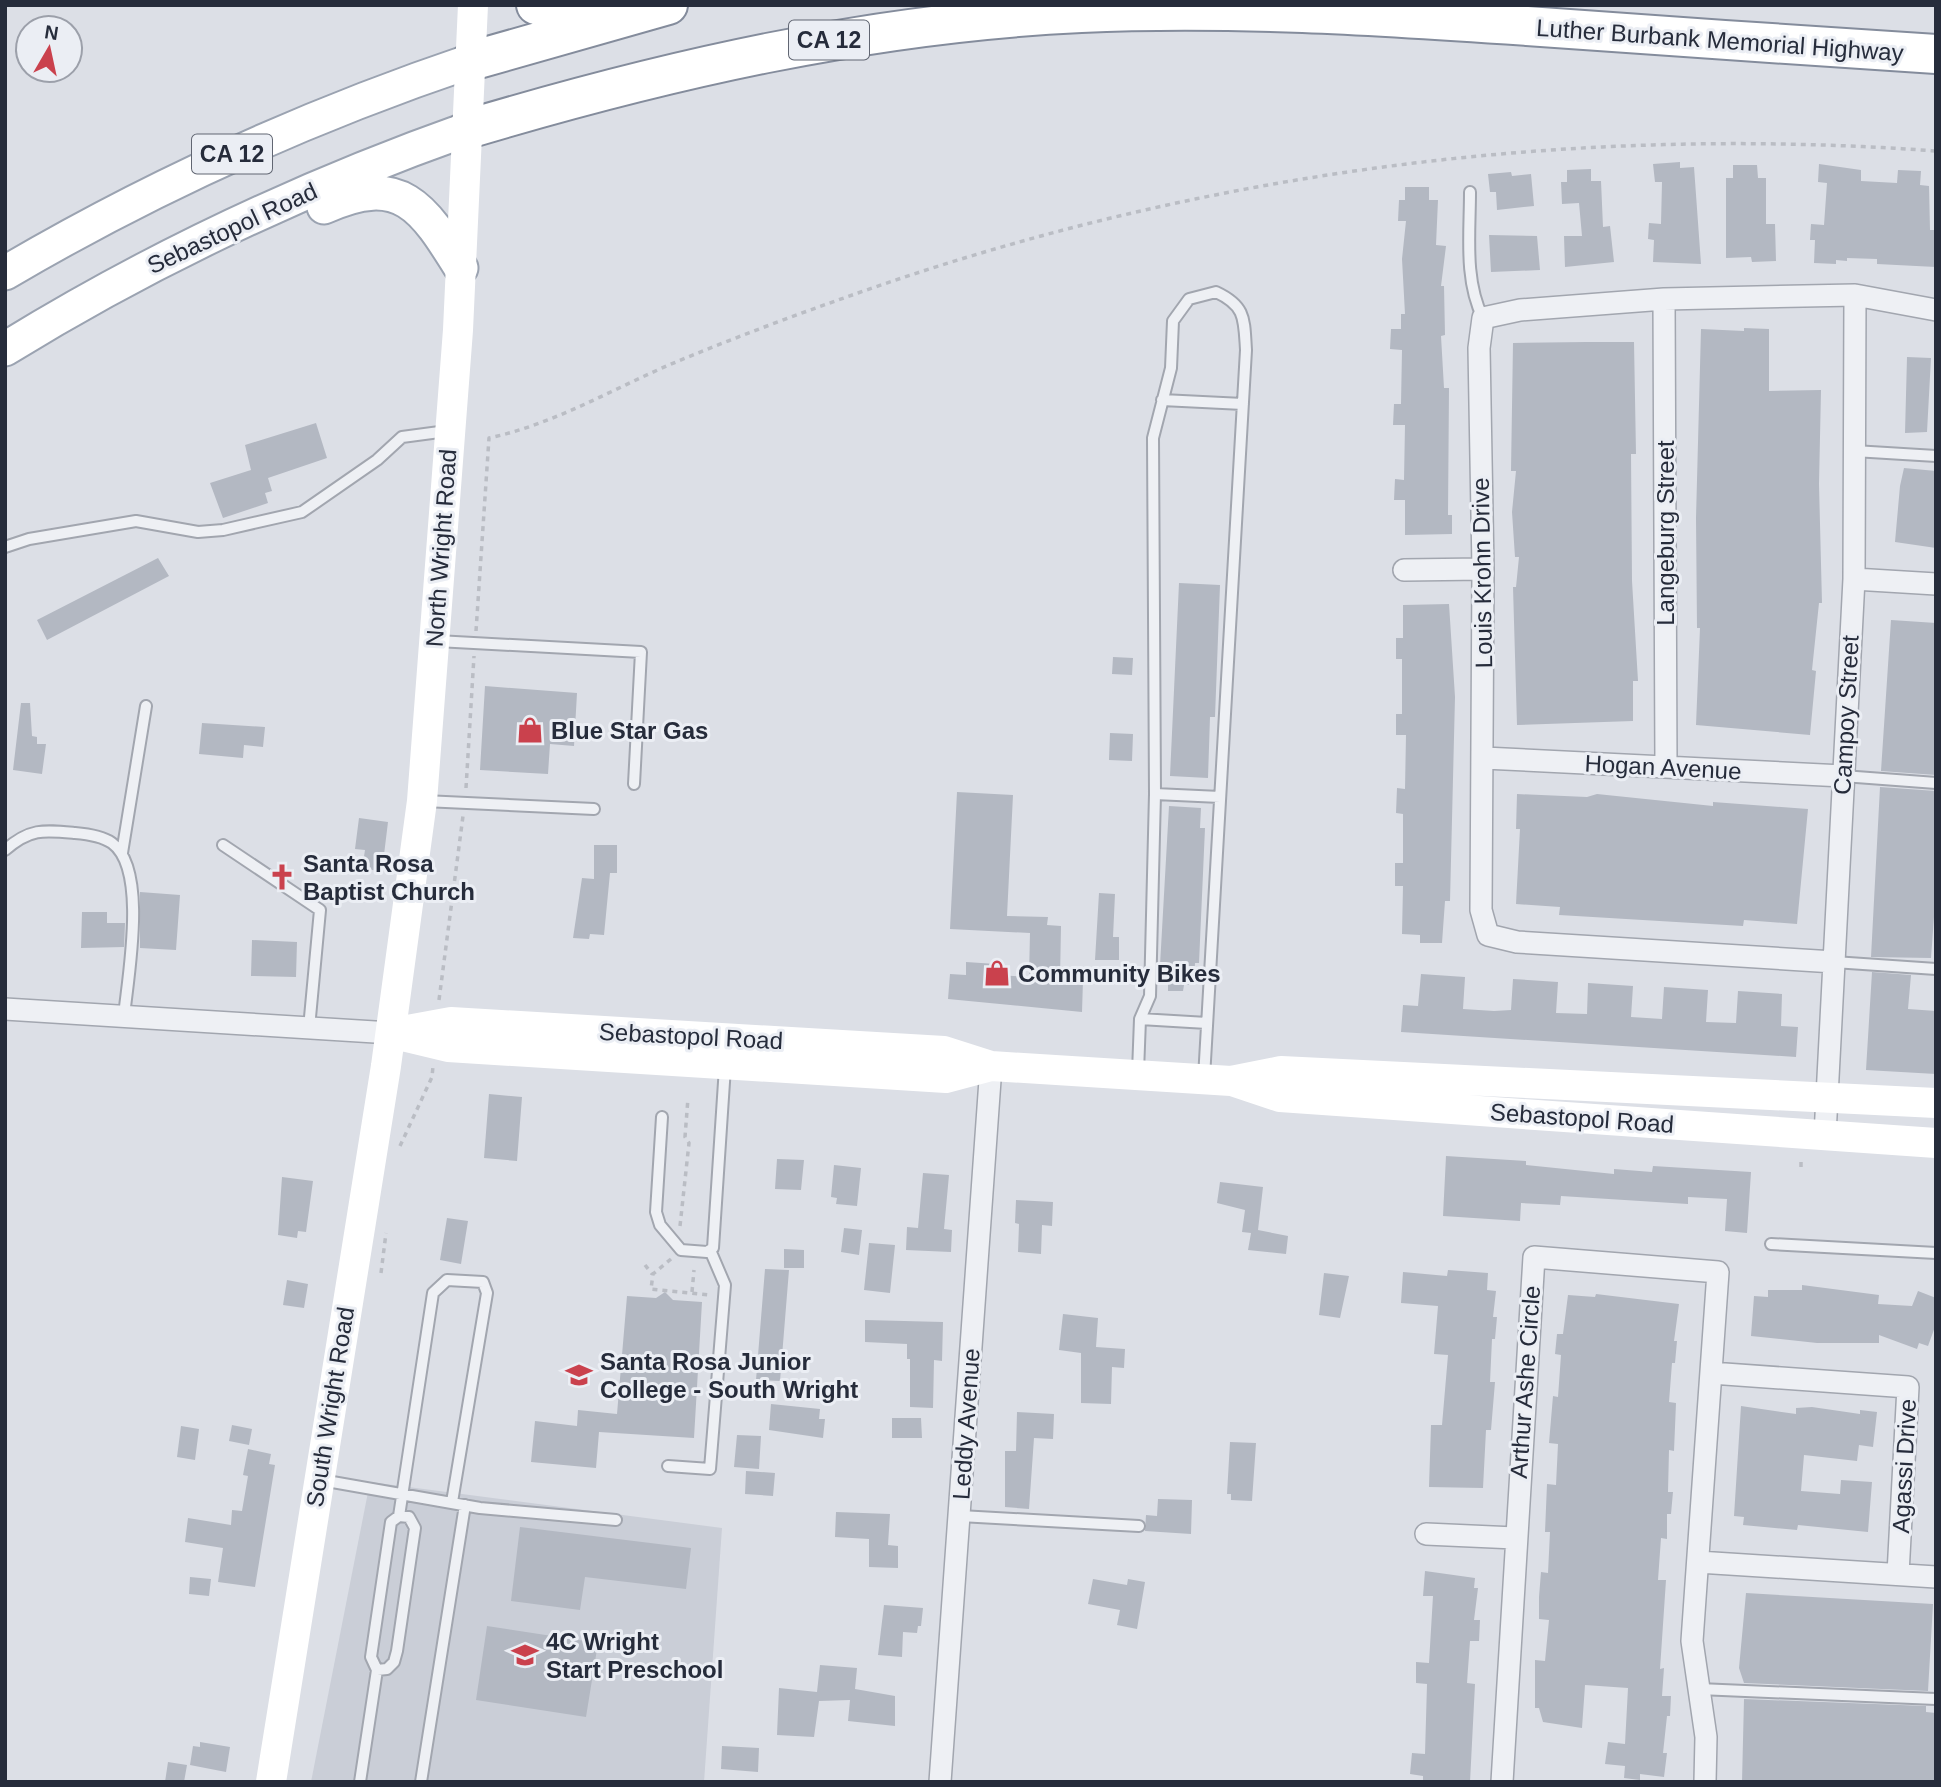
<svg xmlns="http://www.w3.org/2000/svg" width="1941" height="1787" font-family="Arial,sans-serif">
  <style>
    .built { fill: #caced7 }
    .building { fill: #b3b8c2 }
    .lines { fill: none; stroke-linecap: round; stroke-linejoin: round }
    .lane-casing { stroke: #a2a6af; stroke-width: 14 }
    .street-casing { stroke: #a2a6af; stroke-width: 24 }
    .primary-casing { stroke: #9ba3b1; stroke-width: 37 }
    .highway-casing { stroke: #848c9c; stroke-width: 42 }
    .path { stroke: #babdc4; stroke-width: 3.5; stroke-dasharray: 5 5; stroke-linecap: butt }
    .lane { stroke: #eef0f4; stroke-width: 10 }
    .street { stroke: #eef0f4; stroke-width: 21 }
    .secondary { stroke: #fff; stroke-width: 30 }
    .primary { stroke: #fff; stroke-width: 33 }
    .highway { stroke: #fff; stroke-width: 38 }
    .labels { text-anchor: middle; dominant-baseline: central; stroke-width: 6; stroke-linejoin: round; paint-order: stroke }
    .shield { fill: #ebeef4; stroke: #616672; stroke-width: 2 }
    .shield-label { font-size: 23px; font-weight: bold; fill: #262c3b }
    .street-label { font-size: 24px; fill: #262c3b; stroke: #ebeef4 }
    .poi-label { font-size: 24px; font-weight: bold; fill: #262c3b; stroke: #ebeef4; text-anchor: start }
  </style>
  <rect width="100%" height="100%" fill="#dcdfe6"/>
  <path class="built" d="M370 1482 722 1528 704 1782H311Z"/>
  <path class="building" d="M1680 162V168L1694 167 1701 264 1653 262 1654 240 1648 239 1649 223 1661 224 1662 182H1655L1653 164Z
    M1819 164 1861 170V181L1897 183 1898 170 1921 171 1920 185 1929 186 1930 230H1936V267L1877 264V259L1847 258V261L1836 260V264L1814 263 1815 240H1810L1811 224 1824 225 1827 183 1818 182Z
    M1733 165H1757L1758 178H1766V224H1775L1776 261 1752 262 1751 257 1726 258V178H1733Z
    M1591 169V181H1601L1603 227 1610 226 1614 262 1565 267 1564 236H1582L1579 203 1562 204 1561 182H1567V170Z
    M1511 172 1512 176 1531 174 1534 206 1497 210 1496 192H1490L1488 174Z
    M1405 187H1429V200H1438L1436 245 1446 246 1441 286H1444L1445 335 1441 336 1444 388H1449L1448 515H1452V534L1405 535V500H1394L1395 479 1404 480 1405 425H1393L1394 404H1401L1402 350 1390 349 1391 329H1401V314H1405L1402 259 1406 221H1398L1399 200H1405Z
    M1489 235 1537 236 1540 270 1491 272Z
    M1744 328 1769 329V391L1821 390 1819 484 1822 603H1819L1812 670 1816 671 1810 735 1696 725 1700 628H1697L1696 518 1701 329 1744 331Z
    M1587 342H1634L1636 454H1631L1632 581 1638 681H1633V721L1517 725 1513 587H1516L1519 557H1515L1512 512 1516 471H1511L1513 343Z
    M1907 357 1931 358 1927 432 1905 433Z
    M316 423 327 458 268 478 272 491 265 493 268 503 223 518 210 483 251 470 245 445Z
    M1904 468 1936 471V548L1895 542 1900 486Z
    M158 558 169 576 47 640 37 620Z
    M1179 583 1220 585 1215 717H1210L1208 778 1170 776Z
    M1449 604 1455 697 1450 901H1445L1442 943H1420V935L1402 934 1403 886H1395V863H1403V814L1396 813 1397 788 1405 789 1406 735H1396V714H1402V659H1396V638H1403V605Z
    M1891 620 1936 623V775L1881 771Z
    M1113 657 1133 658 1132 675 1112 674Z
    M485 686 577 693 574 746 550 744 548 774 480 770Z
    M21 703H30L32 736 37 737V744H46L42 774 13 770Z
    M202 723 265 727 263 747 244 745 243 758 199 754Z
    M1110 733 1133 734 1132 761 1109 760Z
    M1880 787 1936 791V889L1931 958 1871 957Z
    M957 792 1013 795 1007 916 1048 917 1047 925 1061 926 1060 979 1083 980 1082 1012 948 999 950 974 966 975V962L996 964V975L1029 977 1030 933 950 929Z
    M1517 794 1587 797 1597 794 1713 806V802L1808 809 1797 924 1744 920 1743 926 1576 916 1559 915 1560 907 1516 904 1520 829H1516Z
    M1169 806 1201 808 1200 828H1205L1199 963H1195L1194 985H1184L1183 991H1168V984L1159 983Z
    M359 818 388 822 382 871 362 869 365 850 355 849Z
    M594 845H617V873H610L604 935 590 934 589 939 573 938 582 878 594 879Z
    M140 892 180 895 176 950 140 948Z
    M1099 893 1115 894 1113 937H1119V960H1095Z
    M82 912H107V923H125L124 947 81 948Z
    M252 940 297 942 296 977 251 976Z
    M1872 972 1911 975 1908 1009 1936 1011V1074L1866 1070Z
    M1421 974 1465 977 1463 1009 1494 1011 1511 1010 1513 979 1558 982 1556 1013 1587 1014 1588 983 1633 986 1631 1017 1662 1019 1664 987 1708 990 1706 1022 1736 1023 1738 991 1782 994 1781 1026 1798 1027 1796 1057 1401 1032 1403 1005 1418 1006Z
    M489 1094 522 1097 517 1161 484 1158Z
    M1446 1156 1526 1161V1165L1614 1174V1169L1652 1172 1653 1166 1751 1172 1747 1233 1725 1231 1727 1199 1688 1197V1204L1561 1196 1560 1205 1521 1203 1520 1221 1443 1216Z
    M777 1159 804 1160 801 1190 775 1189Z
    M834 1165 861 1168 857 1206 836 1204 837 1198 831 1197Z
    M923 1173 949 1175 944 1229 952 1230 951 1252 906 1250 907 1227 918 1228Z
    M282 1177 313 1181 306 1232 298 1231 297 1238 278 1235Z
    M1220 1182 1263 1187 1258 1230 1288 1236 1286 1254 1248 1250 1251 1233 1242 1232 1245 1210 1217 1203Z
    M1016 1200 1053 1202 1052 1226 1042 1225 1041 1254 1018 1252 1019 1224 1015 1223Z
    M447 1218 468 1221 461 1264 440 1260Z
    M844 1228 862 1230 859 1255 841 1252Z
    M869 1243 895 1245 890 1293 864 1290Z
    M784 1249 804 1250V1268H784Z
    M765 1269 789 1270 780 1381 756 1380Z
    M1448 1270 1488 1273 1487 1290 1496 1291 1493 1317H1497L1495 1339H1492L1490 1382H1495L1491 1430H1486L1483 1488 1429 1487 1431 1425H1442L1448 1355 1434 1354 1438 1306 1401 1303 1403 1272 1447 1276Z
    M1324 1273 1349 1276 1340 1318 1319 1315Z
    M287 1280 308 1284 304 1308 283 1305Z
    M1802 1285 1879 1295 1878 1304 1912 1306 1918 1291 1936 1298V1324L1928 1346 1919 1343 1917 1349 1879 1335V1343H1817L1751 1336 1754 1296 1768 1297V1290H1802Z
    M665 1292 673 1300 702 1302 694 1438 599 1432 596 1468 531 1462 535 1421 577 1426 578 1410 617 1414 627 1296 656 1298Z
    M1596 1294 1679 1304 1674 1341H1677L1675 1363H1672L1669 1402 1676 1403 1674 1451 1669 1450 1668 1492H1673L1671 1514H1667V1539L1661 1538 1658 1580H1666L1660 1669 1664 1668 1662 1696H1671L1670 1716H1667L1663 1753H1667L1664 1777 1640 1774V1780L1624 1778 1625 1766 1605 1764 1608 1742 1625 1744 1628 1688 1585 1685 1582 1728 1543 1722 1539 1708H1535V1660L1545 1661 1549 1620 1539 1619V1597L1541 1572 1548 1573 1550 1532H1545L1547 1484 1556 1485 1558 1444 1549 1443 1553 1396 1558 1397 1561 1355 1555 1354 1557 1334H1563L1568 1295 1595 1297Z
    M1063 1314 1098 1318 1096 1347 1125 1349 1124 1368 1112 1367 1111 1404 1081 1403V1353L1059 1350Z
    M865 1320 943 1322 942 1361 934 1360 933 1408 910 1407V1359H907V1344L865 1342Z
    M771 1404 820 1409 819 1419H825L823 1438 769 1430Z
    M1741 1406 1796 1414V1408L1812 1407 1860 1414V1410L1877 1412 1873 1447 1859 1445 1857 1461 1804 1455 1801 1491 1840 1494 1841 1480 1872 1482 1868 1532 1798 1525 1797 1530 1743 1525 1744 1517 1734 1516Z
    M1017 1412 1054 1414 1053 1439 1034 1438 1029 1509 1005 1507V1451H1016Z
    M892 1418H921L922 1438H892Z
    M232 1425 252 1429 249 1445 229 1441Z
    M181 1426 199 1429 195 1460 177 1457Z
    M737 1435 761 1436 759 1469 734 1467Z
    M1230 1442 1256 1443 1252 1501 1231 1500V1494H1227Z
    M248 1449 271 1454 269 1464 275 1465 255 1587 218 1582 223 1548 185 1542 188 1518 231 1525 232 1510 242 1511 248 1476 243 1475Z
    M746 1471 775 1473 773 1496 745 1494Z
    M1158 1499 1192 1500 1191 1534 1145 1531 1146 1515 1157 1516Z
    M836 1512 890 1514 888 1545 898 1546V1568L869 1567V1539L835 1537Z
    M520 1527 691 1548 686 1589 585 1577 580 1610 511 1601Z
    M1425 1571 1475 1578 1474 1588H1478L1474 1620H1480L1479 1641H1470L1467 1683 1475 1684 1470 1782H1423V1776L1410 1774 1412 1753 1425 1754 1427 1684 1416 1683V1662L1429 1663 1433 1596H1423Z
    M190 1577 211 1579 209 1596 189 1594Z
    M1093 1579 1127 1585 1128 1579 1145 1582 1137 1629 1117 1625 1120 1610 1088 1604Z
    M1746 1593 1933 1604 1928 1691 1744 1683 1739 1668Z
    M884 1605 923 1608 921 1626H918L917 1633 903 1632 902 1657 878 1655Z
    M487 1626 598 1643 586 1717 476 1700Z
    M820 1665 857 1668 855 1689 895 1696V1726L848 1721 850 1700 819 1701 814 1737 777 1735 779 1688 817 1692Z
    M1744 1699 1926 1706V1712L1936 1713V1782H1742Z
    M200 1742 230 1747 226 1772 190 1765 193 1746 200 1747Z
    M722 1746 759 1748 758 1772 721 1769Z
    M168 1762 187 1765 184 1782H165Z"/>
  <g class="lines">
    <g class="lane-casing">
      <path id="lane" d="M1470 192C1470 234 1464 280 1483 318
        M1162 400 1243 404
        M1854 451 1936 456
        M5 547 29 539 136 521 198 532 223 530 302 512 377 460 402 437 447 431
        M437 641 641 652 634 784
        M1843 776 1936 783
        M1155 794 1220 797
        M424 801 594 809
        M223 845 320 910 309 1028
        M5 850C30 828 44 830 75 833 87 834 102 836 112 843 148 869 128 976 124 1016
        M122 853 146 706
        M1834 962 1936 969
        M1140 1019 1207 1023
        M1138 1072 1140 1019 1150 996 1155 794 1153 438 1171 368 1173 321 1189 299 1216 292C1246 306 1244 319 1246 350L1204 1078
        M662 1117 656 1212 660 1225 681 1250 707 1252 713 1248 725 1067
        M1771 1244 1936 1253
        M668 1466 710 1469 725 1285 710 1250
        M321 1480 480 1508 616 1520
        M399 1516 433 1293 447 1280 483 1282 487 1293 452 1502
        M960 1516 1139 1526
        M1699 1689 1936 1699
        M360 1782 377 1670 371 1657 391 1522 399 1516 409 1517 415 1528 397 1651 394 1662 387 1669 377 1670
        M421 1782 465 1505"/>
    </g>
    <g class="street-casing">
      <path id="street" d="M1664 299 1666 767
        M1404 570 1483 569
        M1854 579 1936 584
        M1484 758 1843 776
        M1834 962 1517 942 1488 935 1481 910 1483 569 1479 348 1483 318 1520 310 1664 299 1855 295 1936 310
        M5 1009 391 1033
        M1825 1135 1854 579 1855 295
        M1711 1373 1908 1387 1898 1574
        M1426 1534 1515 1538
        M1698 1562 1936 1577
        M940 1782 991 1066
        M1502 1782 1534 1257 1718 1272 1692 1641 1706 1737 1705 1782"/>
    </g>
    <g class="primary-casing">
      <path id="primary" d="M324 207C401 172 423 207 461 268
        M5 273C153 186 308 116 471 61
        M5 349C151 259 307 186 468 129"/>
    </g>
    <g class="highway-casing">
      <path id="highway" d="M536 5 570 11H601
        M471 61 668 5
        M468 129C669 69 871 23 1081 13 1230 6 1378 16 1527 26 1663 36 1800 45 1936 54"/>
    </g>
    <path class="path" d="M476 631 489 438C555 424 614 388 676 362 736 337 798 314 858 293 1204 171 1571 124 1936 151
      M466 788 474 656
      M439 1000 463 816
      M400 1146 432 1077 433 1066
      M1801 1167V1160
      M680 1226 689 1143 685 1137 688 1098
      M671 1259 653 1274 651 1289 710 1295
      M645 1265 652 1274
      M381 1273 386 1233
      M692 1292 694 1270"/>
    <use href="#lane" class="lane"/>
    <use href="#street" class="street"/>
    <path class="secondary" d="M391 1033 451 1022 944 1051 991 1066 1231 1081 1281 1071 1936 1103
      M398 1035 448 1047 946 1078 991 1066
      M1232 1081 1280 1097 1936 1143
      M271 1782 386 1066 422 801 458 330 473 5"/>
    <use href="#primary" class="primary"/>
    <use href="#highway" class="highway"/>
  </g>
  <defs>
    <g id="shop-bare" transform="scale(2.1)"><path d="M-5-2.5h2.3a2.7 3.5 0 0 1 5.4 0H5L5.5 6h-11ZM-1.5-2.5h3a1.5 2.3 0 0 0-3 0Z" fill="#ca414d" stroke="#ebeef4" stroke-width="2.5" paint-order="stroke"/></g>
    <g id="church-bare" transform="scale(2.1)"><path d="M-1.2-6h2.4v3.5h3.3v2.4h-3.3V6h-2.4V-.1h-3.3v-2.4h3.3Z" fill="#ca414d" stroke="#ebeef4" stroke-width="2.5" paint-order="stroke"/></g>
    <g id="school-bare" transform="scale(2.1)"><path d="M0-5L7-2L0 1L-7-2ZM-4 1L0 2.5L4 1V4Q0 6-4 4Z" fill="#ca414d" stroke="#ebeef4" stroke-width="2.5" paint-order="stroke"/></g>
  </defs>
  <g fill-rule="evenodd">
    <use href="#shop-bare" x="530" y="730"/>
    <use href="#church-bare" x="282" y="877"/>
    <use href="#shop-bare" x="997" y="973"/>
    <use href="#school-bare" x="579" y="1375"/>
    <use href="#school-bare" x="525" y="1655"/>
  </g>
  <g class="labels">
    <g class="shield">
      <rect x="789" y="20.5" width="80" height="39" rx="5"/>
      <rect x="192" y="134.5" width="80" height="39" rx="5"/>
    </g>
    <g class="shield-label">
      <text x="829" y="40">CA 12</text>
      <text x="232" y="154">CA 12</text>
    </g>
    <g class="street-label">
      <text transform="translate(1720 40) rotate(4)">Luther Burbank Memorial Highway</text>
      <text transform="translate(232 228) rotate(-25)">Sebastopol Road</text>
      <text transform="translate(1665 533) rotate(-90)">Langeburg Street</text>
      <text transform="translate(441 548) rotate(-86)">North Wright Road</text>
      <text transform="translate(1482 573) rotate(-91)">Louis Krohn Drive</text>
      <text transform="translate(1846 715) rotate(-87)">Campoy Street</text>
      <text transform="translate(1663 767) rotate(3)">Hogan Avenue</text>
      <text transform="translate(691 1036) rotate(3)">Sebastopol Road</text>
      <text transform="translate(1582 1118) rotate(4)">Sebastopol Road</text>
      <text transform="translate(1525 1382) rotate(-86)">Arthur Ashe Circle</text>
      <text transform="translate(330 1407) rotate(-81)">South Wright Road</text>
      <text transform="translate(966 1424) rotate(-86)">Leddy Avenue</text>
      <text transform="translate(1904 1466) rotate(-87)">Agassi Drive</text>
    </g>
    <g class="poi-label">
      <text x="551" y="730">Blue Star Gas</text>
      <text x="303" y="863">Santa Rosa<tspan x="303" dy="28">Baptist Church</tspan></text>
      <text x="1018" y="973">Community Bikes</text>
      <text x="600" y="1361">Santa Rosa Junior<tspan x="600" dy="28">College - South Wright</tspan></text>
      <text x="546" y="1641">4C Wright<tspan x="546" dy="28">Start Preschool</tspan></text>
    </g>
  </g>
  <rect width="1941" height="1787" fill="none" stroke="#262c3b" stroke-width="14"/>
  <g transform="translate(49 49) rotate(9)"><circle r="33" fill="#ebeef4" stroke="#9ca0aa" stroke-width="2"/>
  <path d="M0-5L12 26L0 18L-12 26Z" fill="#ca414d"/>
  <text y="-10" font-size="19" font-weight="bold" text-anchor="middle" fill="#262c3b">N</text>
  </g>
</svg>
